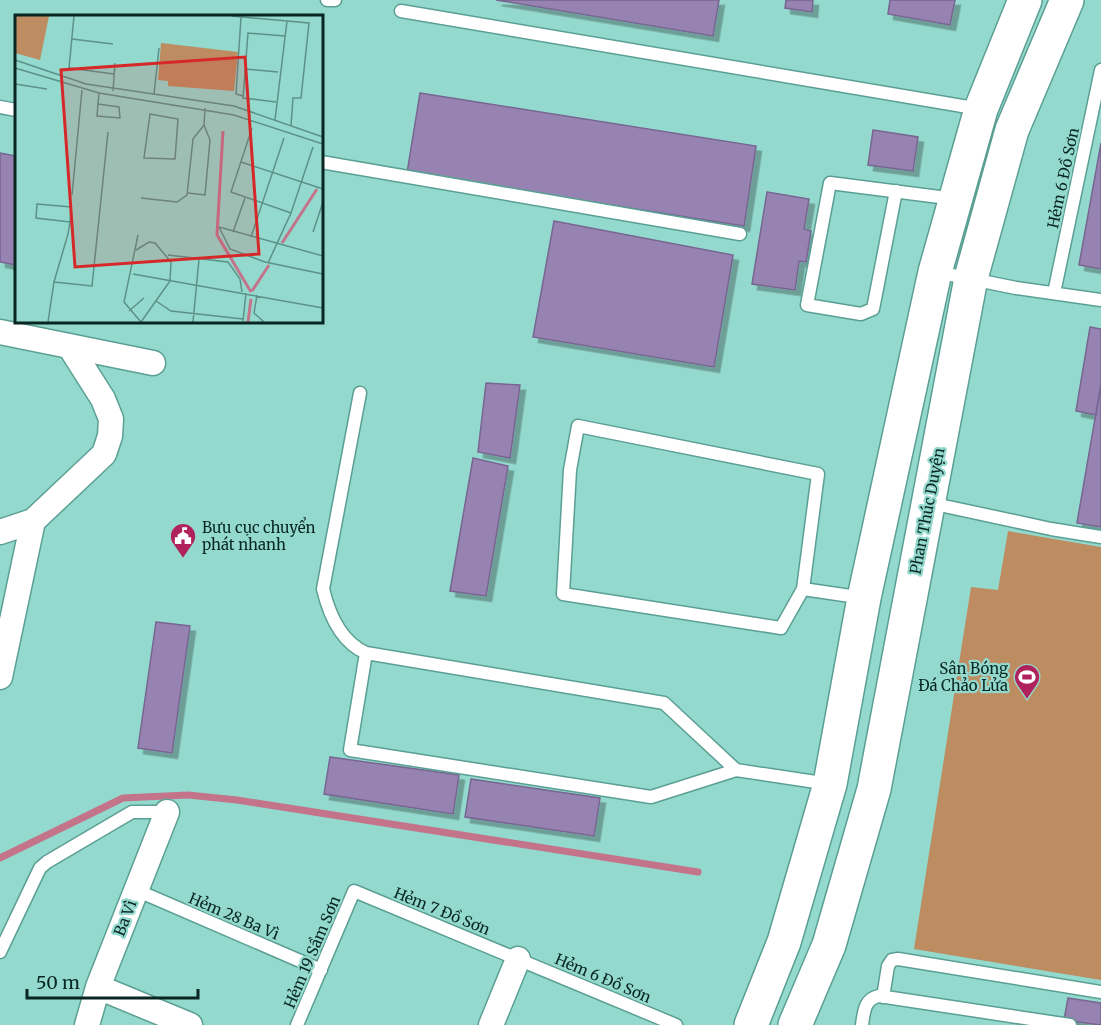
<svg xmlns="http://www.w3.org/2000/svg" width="1101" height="1025" font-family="Merriweather,serif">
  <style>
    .green { fill: #bd8c60 }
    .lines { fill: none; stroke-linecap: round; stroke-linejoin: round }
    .stream { stroke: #c4748a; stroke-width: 7 }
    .building { fill: #9683b2; stroke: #776592; stroke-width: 1.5; filter: url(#shadow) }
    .service-casing { stroke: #5b9f94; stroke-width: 15 }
    .minor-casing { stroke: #5b9f94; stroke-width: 27 }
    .secondary-casing { stroke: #5b9f94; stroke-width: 36 }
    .service { stroke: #fff; stroke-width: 12 }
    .minor { stroke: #fff; stroke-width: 24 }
    .secondary { stroke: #fff; stroke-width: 33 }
    .labels { text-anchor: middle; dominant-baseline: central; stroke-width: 4.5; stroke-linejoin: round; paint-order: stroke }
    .street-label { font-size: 15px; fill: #082622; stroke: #94d9cd }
    .poi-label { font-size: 15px; fill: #082622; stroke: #94d9cd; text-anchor: start }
    .inset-river { fill: none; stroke: #c4748a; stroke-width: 3 }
    .inset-road { fill: none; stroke: #5c9189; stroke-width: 1.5 }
    .view { fill: #d62828; fill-opacity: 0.15; stroke: #d62828; stroke-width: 3 }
    .inset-edge { fill: none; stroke: #082622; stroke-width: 3 }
  </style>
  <defs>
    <filter id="shadow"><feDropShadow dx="5.5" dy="5.5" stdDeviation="0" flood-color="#0004"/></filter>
  </defs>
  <rect width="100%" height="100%" fill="#94d9cd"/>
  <path class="green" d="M1008 531 1101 547V980L914 949 971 587 998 590Z"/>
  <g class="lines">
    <path class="stream" d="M0 858 123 798 188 795 237 800 698 872"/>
  </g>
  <path class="building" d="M496 0H719L713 36Z
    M786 0H813L812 12 785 8Z
    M890 0H955L950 25 888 14Z
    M420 93 756 146 744 226 407 173Z
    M873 130 918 137 913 171 868 165Z
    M1101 143V269L1079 265Z
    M0 153 16 156V265L0 262Z
    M767 192 809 199 804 229 811 231 806 262 799 261 795 290 752 284Z
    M554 221 733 255 714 367 533 337Z
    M1090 327 1101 329V384L1096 415 1076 411Z
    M486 383 520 385 510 458 478 452Z
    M1101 384V527L1077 523Z
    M473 458 508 466 486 596 450 591Z
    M156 622 190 626 172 753 138 748Z
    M330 757 459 775 453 814 324 794Z
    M471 779 600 798 594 836 465 817Z
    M1068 998 1101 1003V1025L1064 1020Z"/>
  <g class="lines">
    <g class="service-casing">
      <path id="service" d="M327 0H335
        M401 11 980 109
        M0 107 16 110
        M321 162 740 234
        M896 191 873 309 861 314 807 305 830 183 955 199
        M937 272 1016 288 1101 300
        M1054 293 1101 70
        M360 393 323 589C329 614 341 642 366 653L664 703 736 770
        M578 426 818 474 803 589 781 628 563 594 570 470Z
        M930 503 1051 529 1101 537
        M803 589 864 598
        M366 653 350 750 651 797 736 770 829 784
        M136 890 321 970
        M0 952 40 868 47 862 132 812H167
        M883 997 888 966 892 960 898 959 1101 992
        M297 1025 354 891 676 1025
        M862 1025C864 1012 864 999 879 996L1070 1025"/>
    </g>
    <g class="minor-casing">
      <path id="minor" d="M0 332 153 363
        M0 532 33 521 104 454 110 436 111 419 103 399 70 347
        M0 677 33 521
        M98 987 190 1025
        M87 1025 98 987 167 812
        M491 1025 518 959"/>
    </g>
    <g class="secondary-casing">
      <path id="secondary" d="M751 1025 784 942 830 784 864 598 935 272 981 109 1025 0
        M795 1025 829 945 874 789 971 278 1012 130 1067 0"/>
    </g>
    <use href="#service" class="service"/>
    <use href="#minor" class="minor"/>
    <use href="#secondary" class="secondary"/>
  </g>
  <defs>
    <g id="civic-pin" transform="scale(1.35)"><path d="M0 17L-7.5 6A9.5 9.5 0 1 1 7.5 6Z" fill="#b0225c" stroke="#94d9cd"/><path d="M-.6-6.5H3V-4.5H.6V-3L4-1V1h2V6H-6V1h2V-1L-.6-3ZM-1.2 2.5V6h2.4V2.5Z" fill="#fff"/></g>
    <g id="stadium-pin" transform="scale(1.35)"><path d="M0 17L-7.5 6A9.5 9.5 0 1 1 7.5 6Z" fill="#b0225c" stroke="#94d9cd"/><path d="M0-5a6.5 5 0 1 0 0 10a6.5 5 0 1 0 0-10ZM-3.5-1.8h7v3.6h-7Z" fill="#fff"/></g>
  </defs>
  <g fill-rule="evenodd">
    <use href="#civic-pin" x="183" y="536"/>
    <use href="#stadium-pin" x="1027" y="677"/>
  </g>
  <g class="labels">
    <g class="street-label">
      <text transform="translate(1063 178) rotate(-78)">Hẻm 6 Đồ Sơn</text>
      <text transform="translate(927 511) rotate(-79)">Phan Thúc Duyện</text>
      <text transform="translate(442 911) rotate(22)">Hẻm 7 Đồ Sơn</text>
      <text transform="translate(234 916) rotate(23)">Hẻm 28 Ba Vì</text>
      <text transform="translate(125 918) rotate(-69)">Ba Vì</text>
      <text transform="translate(312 952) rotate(-67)">Hẻm 19 Sầm Sơn</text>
      <text transform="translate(603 978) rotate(23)">Hẻm 6 Đồ Sơn</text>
    </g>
    <g class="poi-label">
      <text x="202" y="527">Bưu cục chuyển<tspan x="202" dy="17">phát nhanh</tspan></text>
      <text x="1008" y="668" text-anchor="end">Sân Bóng<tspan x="1008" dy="17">Đá Chảo Lửa</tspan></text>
    </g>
  </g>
  <g transform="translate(15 15)">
    <rect width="308" height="308" fill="#94d9cd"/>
    <path d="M0 1H34L25 45 0 38ZM146 28 223 37 219 76 153 71V66L143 65Z" fill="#bd8c60"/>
    <path class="inset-river" d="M208 116 202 220 236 277M267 228 302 174M237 276 254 250M233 307 236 284"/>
    <path class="inset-road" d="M59 1 54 53 99 59M217 1 294 8 286 83H278L276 111M226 2 221 79 228 81M57 24 98 29M0 45 71 69 219 91 308 122M0 53 84 78 219 100 308 129M230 54 263 57M0 69 32 74M98 76 100 48M139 79 144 33M261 87 228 83 233 18 270 21M83 89 104 92 105 103 82 101 83 89 84 78M135 99 163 104 160 144 129 143ZM260 105 272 6M237 113 216 177 276 198M226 147 308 174M173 178 190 180 195 125 189 110 190 93M57 180 67 75M126 183 162 187 172 180 178 124 189 110M204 212 215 234 250 247 308 259M204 212 308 241M218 217 230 183M298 217 308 187M123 220 109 287 126 307M236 222 269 123M121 235 134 227 140 228 156 247 155 266 126 307M153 240 213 247 225 264 227 277M253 248 276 198 298 132M118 259 308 293M39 267 77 271 93 117M242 280 239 298 249 307M141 286 156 296 228 304M114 296 129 283M228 306 231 278M33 307 39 267 53 219 55 207 56 192 22 189 21 203 55 207M178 307 184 244"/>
    <path class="view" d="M230 42 244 239 60 252 46 55Z"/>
    <rect width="308" height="308" class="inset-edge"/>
  </g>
  <path d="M27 989v9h171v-9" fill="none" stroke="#082622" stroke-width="3"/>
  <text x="36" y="989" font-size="18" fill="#082622" stroke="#94d9cd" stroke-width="4.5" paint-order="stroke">50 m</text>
</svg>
